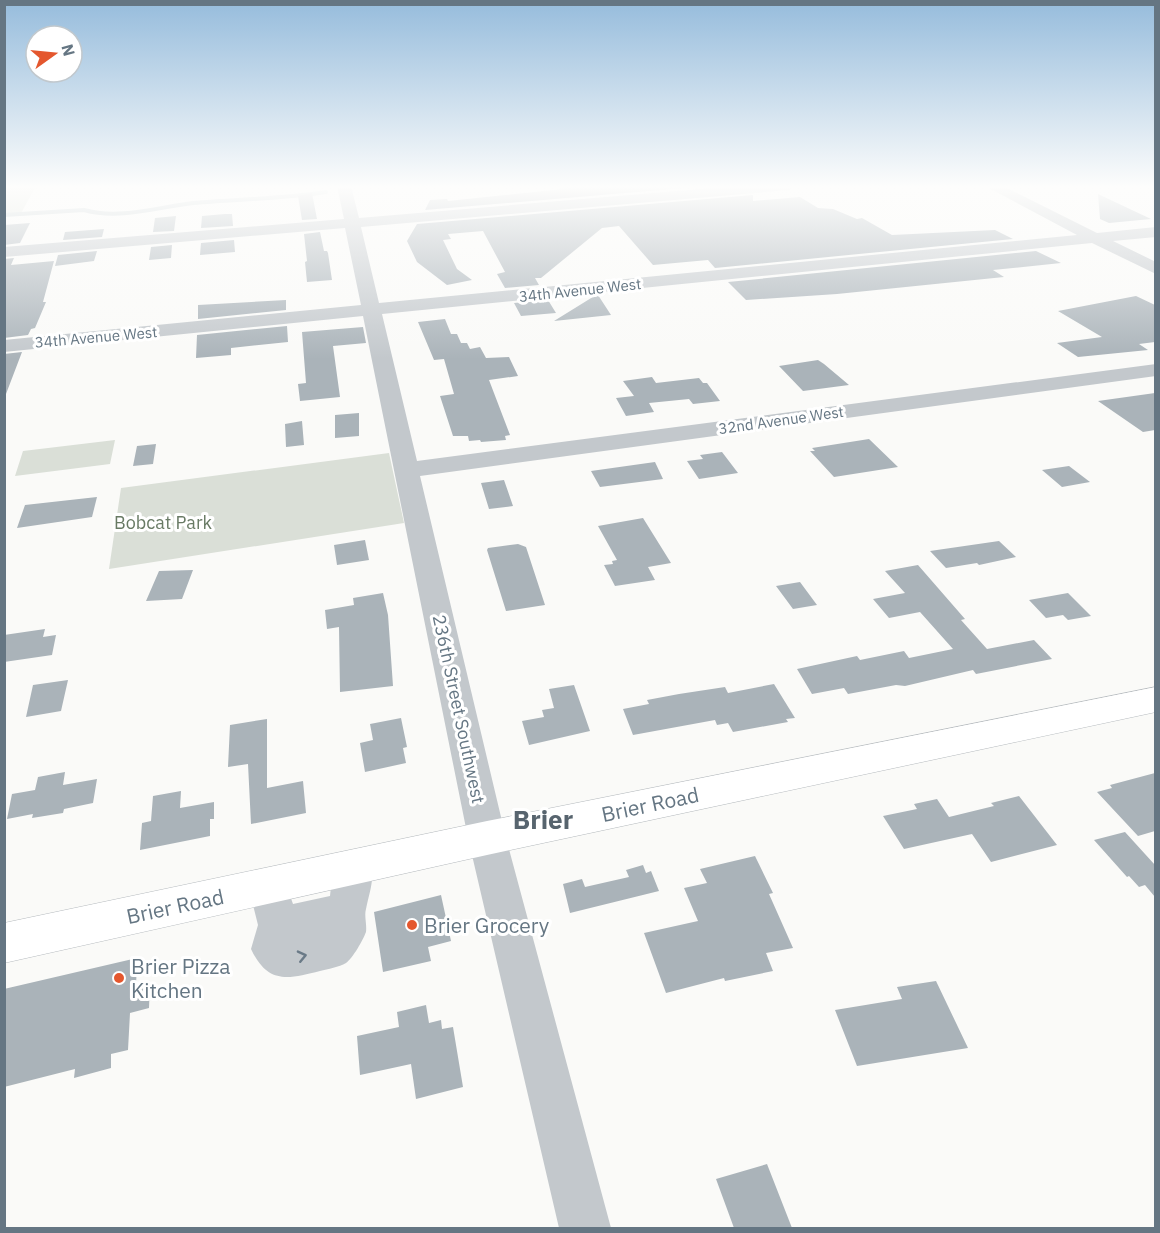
<svg xmlns="http://www.w3.org/2000/svg" width="1160" height="1233" font-family="'IBM Plex Sans',sans-serif">
  <style>
    .green { fill: #dadfd7 }
    .lines { fill: none; stroke-linecap: round; stroke-linejoin: round }
    .stream { stroke: #bbc7cb; stroke-width: 4 }
    .building { fill: #aab3b9 }
    .major-casing { stroke: #b5babe; stroke-width: 1 }
    .minor { fill: #c3c8cc; fill-rule: evenodd }
    .major { fill: #fff; fill-rule: evenodd }
    .oneway { stroke: #6a7a87 }
    .poi-dot { fill: #e4572e; stroke: #fff; stroke-width: 2 }
    .labels { text-anchor: middle; dominant-baseline: central; stroke-width: 6; stroke-linejoin: round; paint-order: stroke }
    .far-street-label { font-size: 15px; fill: #657683; stroke: #fff }
    .park-label { font-size: 18px; fill: #687a64; stroke: #fff }
    .street-label { font-size: 18px; fill: #657683; stroke: #fff }
    .near-street-label { font-size: 21px; fill: #657683; stroke: #fff }
    .near-poi-label { font-size: 21px; fill: #657683; stroke: #fff; text-anchor: start }
    .near-quarter-label { font-size: 26px; font-weight: bold; fill: #57646e; stroke: #fff }
  </style>
  <rect width="100%" height="100%" fill="#fafaf8"/>
  <path class="green" d="M5 186H36L20 215 5 216Z
    M115 440 110 464 15 476 23 451Z
    M389 453 404 523 109 569 121 488Z"/>
  <g class="lines">
    <path class="stream" d="M4 215 84 210C120 220 158 207 193 203 238 199 282 199 326 192"/>
  </g>
  <path class="building" d="M561 186H707L425 210 430 200 447 199 448 201 563 189Z
    M312 193 317 219 302 220 298 196Z
    M1098 194 1151 219 1109 223 1100 219Z
    M753 195V201L800 197 818 208 833 209 857 219 862 218 892 235 995 230 1013 239 715 268 708 260 653 265 619 226 602 228 541 278H535L539 285 505 288 497 274 505 272 483 231 448 234 451 239 443 240 457 269 472 280 447 285 417 262 407 241 417 224Z
    M225 214H232L233 226 201 228 202 216Z
    M176 216 174 231 153 232 155 218Z
    M30 223 20 243 4 245V225Z
    M104 229 102 237 63 240 65 232Z
    M320 232 324 251H327L328 253 332 280 307 282 305 262 307 261 304 234Z
    M234 240 235 252 200 255 201 243Z
    M172 245 171 258 149 260 151 247Z
    M97 251 94 261 55 266 58 255Z
    M1036 251 1061 263 993 270 1004 277 837 294 746 300 728 282Z
    M14 258 11 265 54 261 43 302H46L35 328 31 329 28 335 4 338V259Z
    M596 295H598L611 315 554 321Z
    M1136 296 1155 305V342L1139 344 1148 350 1078 357 1057 343 1102 337 1058 311Z
    M286 300V310L198 319V305Z
    M548 300 556 313 521 316 514 303Z
    M445 319 451 334H457L461 343H467L470 349 480 347 486 358 509 357 518 376 489 380 510 435 505 436 506 440 481 442 480 440 469 441 468 436H453L440 396 454 394 444 359 434 360 418 322Z
    M287 326 288 342 231 348V355L196 358 197 335Z
    M363 327 366 343 333 346 340 397 300 401 298 384 306 383 302 332Z
    M22 352 6 394 4 393V354Z
    M818 360 824 364 849 385 803 391 779 366Z
    M652 377 656 383 699 378 703 383H707L720 401 693 404 689 399 649 403 654 412 626 416 616 398 634 396 623 381Z
    M1155 393V430L1143 432 1098 401Z
    M359 413V436L335 438V415Z
    M302 421 304 445 286 447 285 424Z
    M869 439 898 467 834 477 810 451H815L812 448Z
    M156 444 153 464 133 466 137 446Z
    M722 452 738 473 699 479 687 461 703 459 700 455Z
    M655 462 663 479 600 487 591 471Z
    M1069 466 1090 482 1062 487 1042 470Z
    M504 480 513 506 489 509 481 483Z
    M97 497 92 517 17 528 25 505Z
    M643 518 671 563 648 567 655 580 615 586 604 565 613 564 612 561 617 560 598 526Z
    M365 540 369 560 337 565 334 545Z
    M999 541 1016 557 979 565 977 563 946 568 930 551Z
    M518 544 526 547 545 605 506 611 487 550 488 548Z
    M918 565 965 619 961 620 987 649 1034 640 1052 659 976 674 973 670 905 686 896 685 848 694 844 688 812 694 797 669 857 656 860 660 904 651 909 658 953 649 920 612 889 618 873 599 905 593 885 571Z
    M193 570 182 599 146 601 159 571Z
    M800 582 817 605 793 609 776 586Z
    M383 593 388 615 393 686 340 692 339 627 327 629 325 610 354 605 353 598Z
    M1068 593 1091 616 1068 620 1063 615 1046 618 1029 600Z
    M45 629 43 637 56 635 52 655 4 662V635Z
    M68 680 61 711 26 717 33 685Z
    M774 684 795 718 786 719 788 722 733 732 728 723 717 725 715 720 633 735 623 709 649 704 647 700 679 694 725 687 728 693Z
    M574 685 590 731 529 745 522 721 544 717 542 710 554 708 549 689Z
    M401 718 407 747 403 748 406 763 365 772 360 743 373 740 370 724Z
    M267 719V788L303 781 306 813 251 824 248 764 228 767 230 725Z
    M65 772 63 785 97 779 93 803 64 809 63 813 32 818 33 814 7 819 12 794 35 790 38 777Z
    M1155 773V831L1138 836 1097 792 1112 788 1110 785Z
    M181 791 180 808 214 802V819H210V836L140 850 142 823 151 821 153 796Z
    M1019 796 1057 845 991 862 972 834 904 849 883 816 917 809 914 804 937 799 949 817 994 806 991 803Z
    M1125 832 1155 865V897L1145 885 1139 887 1129 876 1127 877 1094 840Z
    M755 856 773 893 769 894 793 948 766 953 773 971 725 981 724 978 666 993 644 933 698 921 684 888 707 883 700 869Z
    M643 865 646 873 651 871 659 891 570 913 563 884 582 879 585 887 629 877 626 870Z
    M441 895 451 941 428 947 431 961 383 972 374 912Z
    M137 958 136 988 150 984 149 1008 130 1013 128 1050 111 1054V1068L74 1078 75 1069 4 1087V989Z
    M936 981 968 1048 857 1066 835 1010 902 999 897 987Z
    M426 1005 429 1023 441 1020 442 1029 453 1027 463 1087 416 1099 411 1064 360 1075 357 1036 399 1027 397 1012Z
    M767 1164 792 1228H734L716 1179Z"/>
  <g class="lines">
    <g class="major-casing">
      <path id="major" d="M1156 687V712L487 855 4 963V923L487 821Z"/>
    </g>
    <path class="minor" d="M337 186H351L359 218 736 186H796L789 190 361 227 379 303 1077 235 985 186H1003L1097 233 1156 227V237L1113 241 1156 262V274L1092 243 382 314 417 461 1156 364V376L420 476 506 838 611 1228H559L468 838 363 316 4 352V340L361 305 345 228 4 257V247L344 219Z
      M353 851 367 856C377 875 370 889 366 909 364 916 367 924 366 932 363 940 353 958 346 963 339 967 328 969 320 971 288 979 268 985 251 949L258 925 248 885 254 873 268 868 282 873 293 904 330 896 333 867 339 856Z"/>
    <use href="#major" class="major"/>
  </g>
  <defs><path id="oneway-chevron" d="M-2-3.5L2.5 0L-2 3.5" fill="none" stroke-width="1.6" stroke-linecap="round" stroke-linejoin="round" transform="scale(1.5)"/></defs>
  <use class="oneway" href="#oneway-chevron" transform="translate(302 956) rotate(-13)"/>
  <linearGradient id="sky" x2="0" y2="1"><stop stop-color="#96bcdc"/><stop offset="0.52" stop-color="#fdfdfc"/><stop offset="1" stop-color="#fdfdfc" stop-opacity="0"/></linearGradient>
  <rect width="1160" height="359" fill="url(#sky)"/>
  <g class="poi-dot">
    <circle cx="412" cy="925" r="6"/>
    <circle cx="119" cy="978" r="6"/>
  </g>
  <g class="labels">
    <g class="far-street-label">
      <text transform="translate(580 290) rotate(-6)">34th Avenue West</text>
      <text transform="translate(96 337) rotate(-5)">34th Avenue West</text>
      <text transform="translate(781 420) rotate(-8)">32nd Avenue West</text>
    </g>
    <g class="park-label">
      <text x="163" y="522">Bobcat Park</text>
    </g>
    <g class="street-label">
      <text transform="translate(459 709) rotate(78)">236th Street Southwest</text>
    </g>
    <g class="near-street-label">
      <text transform="translate(650 804) rotate(-12)">Brier Road</text>
      <text transform="translate(175 906) rotate(-12)">Brier Road</text>
    </g>
    <g class="near-poi-label">
      <text x="424" y="925">Brier Grocery</text>
      <text x="131" y="966">Brier Pizza<tspan x="131" dy="24">Kitchen</tspan></text>
    </g>
    <g class="near-quarter-label">
      <text x="543" y="819">Brier</text>
    </g>
  </g>
  <rect width="1160" height="1233" fill="none" stroke="#657683" stroke-width="12"/>
  <g transform="translate(54 54) rotate(75)"><circle r="28" fill="#ffffff" stroke="#c1c8cd" stroke-width="1.5"/>
  <path d="M0-4.5L10 22L0 15L-10 22Z" fill="#e4572e"/>
  <text y="-9" font-size="16" font-weight="bold" text-anchor="middle" fill="#657683">N</text>
  </g>
</svg>
